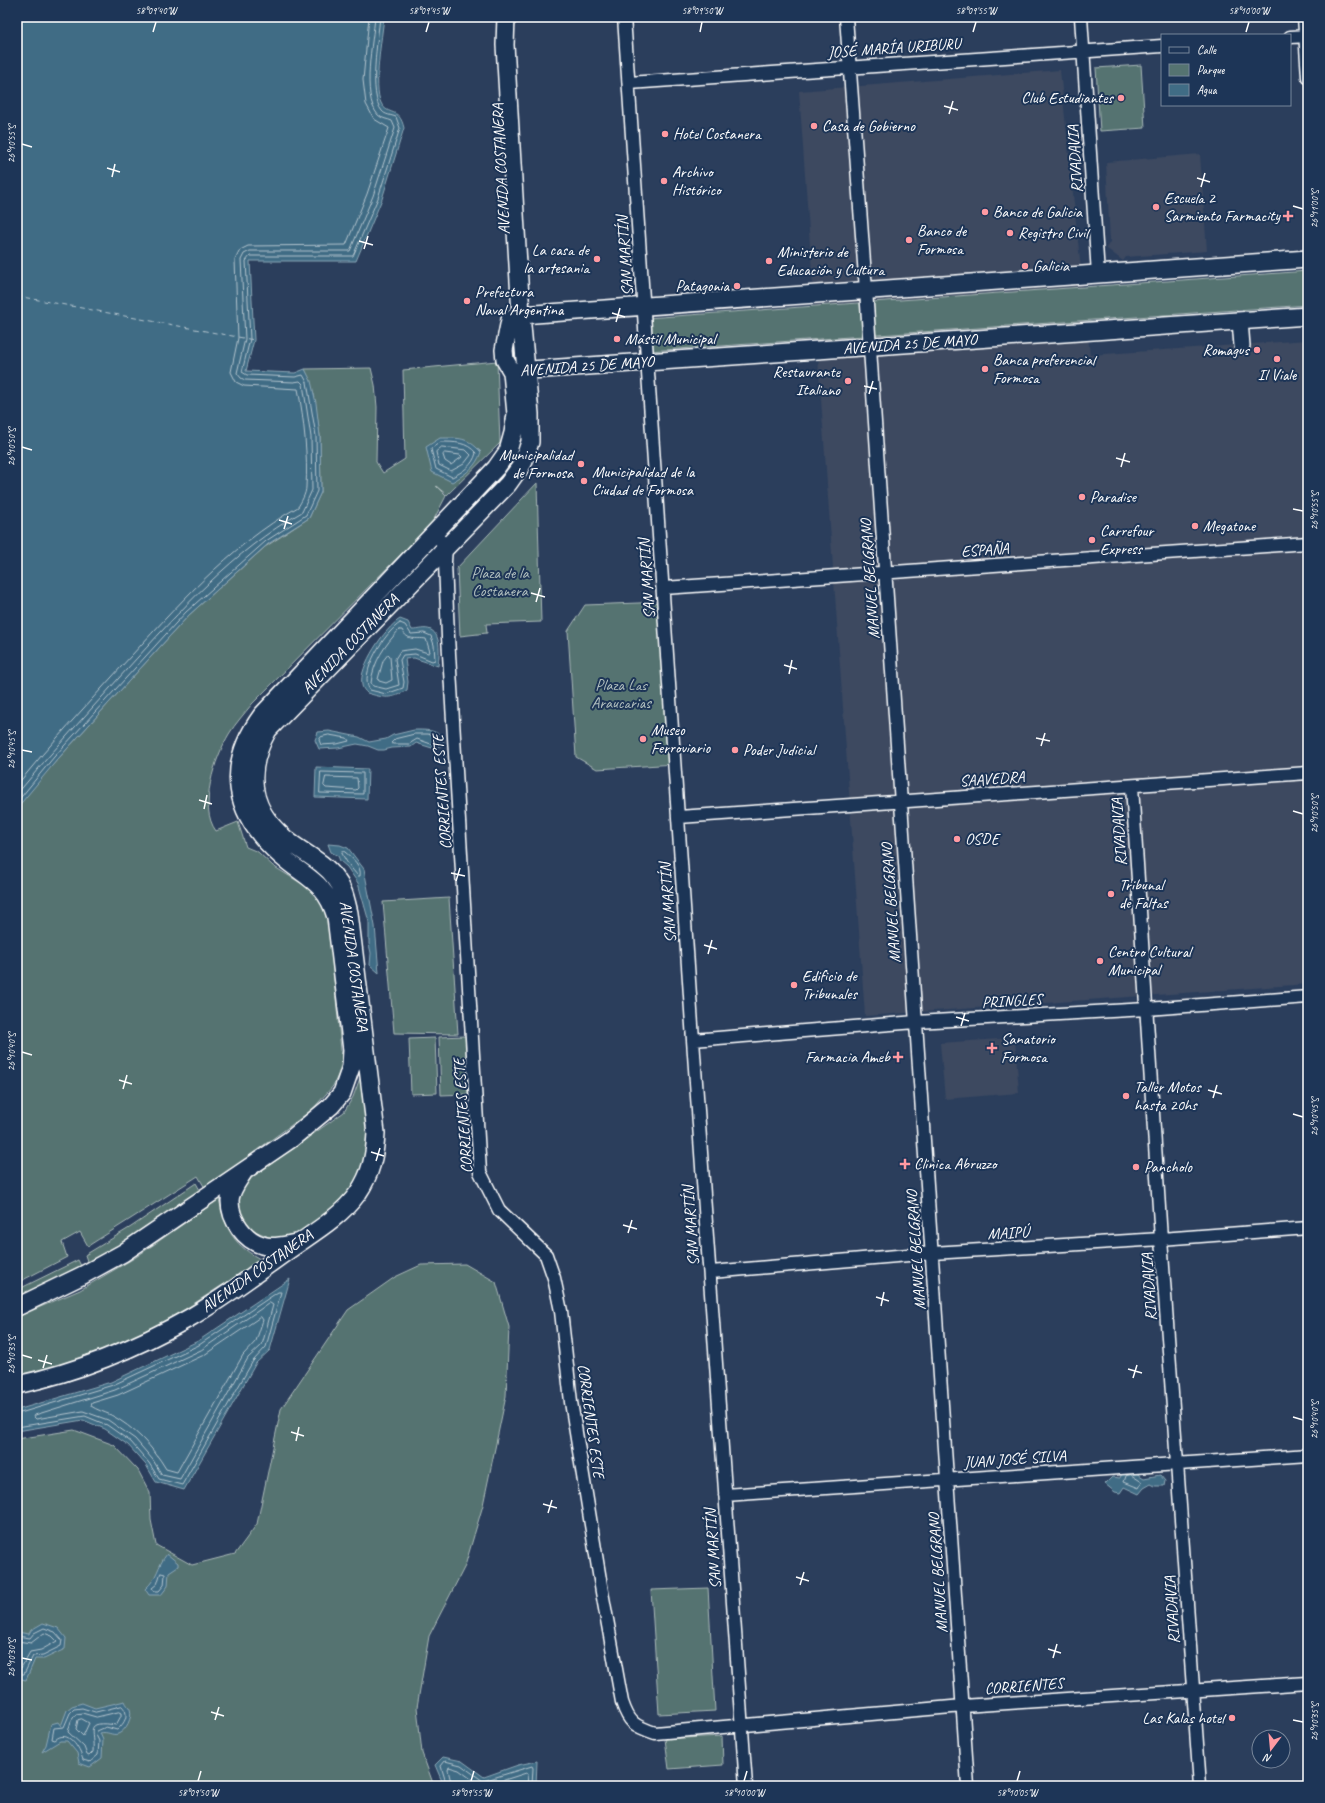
<svg xmlns="http://www.w3.org/2000/svg" width="1325" height="1803" font-family="Caveat,sans-serif">
  <style>
    .built { fill: #3c4961 }
    .green { fill: #557371; stroke: #aab9b8 }
    .water { fill: #406c85; stroke: #8ca7b6 }
    .lines { fill: none; stroke-linecap: round; stroke-linejoin: round }
    .shore { stroke: #b3c4ce; stroke-width: 1 }
    .ferry { stroke: #b3c4ce; stroke-width: 1; stroke-dasharray: 5 4; stroke-linecap: butt }
    .minor-casing { stroke: #fff; stroke-width: 15 }
    .tertiary-casing { stroke: #fff; stroke-width: 18 }
    .secondary-casing { stroke: #fff; stroke-width: 20 }
    .minor { stroke: #1d3557; stroke-width: 12 }
    .tertiary { stroke: #1d3557; stroke-width: 15 }
    .secondary { stroke: #1d3557; stroke-width: 17 }
    .ticks { fill: none; stroke: #fff; stroke-width: 1.5 }
    .poi-dot { fill: #ff9aa2; stroke: #1d3557; stroke-width: 1.5 }
    .labels { text-anchor: middle; dominant-baseline: central; stroke-width: 4; stroke-linejoin: round; paint-order: stroke }
    .street-label { font-size: 16px; fill: #fff; stroke: #1d3557 }
    .poi-label { font-size: 16px; fill: #fff; stroke: #1d3557; text-anchor: start }
    .park-label { font-size: 16px; fill: #b2c0bf; stroke: #1d3557 }
    .neatline { fill: none; stroke: #fff; stroke-width: 1.5 }
    .ticks-label { font-size: 10px; text-anchor: middle; fill: #fff }
  </style>
  <rect width="100%" height="100%" fill="#2b3e5c"/>
  <filter id="ink" filterUnits="userSpaceOnUse"><feTurbulence type="fractalNoise" baseFrequency=".025" numOctaves="2"/><feDisplacementMap in="SourceGraphic" scale="8" xChannelSelector="R" yChannelSelector="G"/><feConvolveMatrix kernelMatrix="1 2 1 2 8 2 1 2 1" color-interpolation-filters="sRGB"/></filter>
  <g filter="url(#ink)">
    <path class="built" d="M1060 70 1090 355 1308 340V984L865 1016 799 91Z
      M1200 154 1207 251 1126 257 1123 261 1106 248 1110 242 1106 162Z
      M1015 1038 1019 1093 945 1099 940 1043Z"/>
    <path class="green" d="M1141 65 1145 128 1100 131 1096 68Z
      M1308 271V305L649 351 647 318Z
      M497 361 500 443 447 495 436 486 446 496 432 523 252 704C244 714 235 724 229 734 215 758 198 807 216 831L238 822 246 847 258 852 273 866 307 887 321 900 328 917 342 1060 339 1073 333 1086 312 1110 205 1188 198 1176 88 1246 80 1232 62 1242 67 1257 17 1283V804L189 615 265 547 309 518 321 492 320 436 314 395 305 369 371 368 375 385 377 407 376 462 383 473 405 459 403 370Z
      M537 483 541 622 486 624 487 633 460 636 457 568Z
      M665 602 675 764 597 769 576 757 568 631 585 605Z
      M449 898 458 1034 394 1033 383 902Z
      M466 1036 468 1094 441 1095 439 1037Z
      M435 1038 437 1093 411 1094 409 1039Z
      M360 1078 367 1133 364 1160 360 1174 353 1187 342 1202 299 1237 278 1241 255 1231 246 1223 240 1211 239 1200 242 1190 250 1179 344 1112 353 1097Z
      M196 1183 201 1192 133 1238 88 1264 85 1255 131 1227Z
      M219 1199C226 1231 234 1246 264 1261L221 1286 181 1312 112 1349 17 1380V1317L80 1290 136 1257Z
      M78 1260 82 1268 17 1301V1290Z
      M465 1264 496 1282 509 1327 506 1396 483 1505 465 1566 429 1636 417 1707 422 1753 434 1786H17V1439L74 1430 114 1445 138 1470 150 1493 151 1520 156 1545 192 1565 235 1554 257 1524 281 1409 348 1310 395 1277 421 1265Z
      M708 1588 715 1711 659 1714 651 1590Z
      M722 1736 723 1765 669 1769 665 1739Z"/>
    <path class="water" d="M17 17H384C382 37 373 87 381 103 388 117 399 106 404 128L382 199 356 261H250L254 340 246 371 295 373 305 369 311 381 316 403 320 436 321 492 309 518 268 544 189 615 57 760 17 808Z
      M440 438C460 438 467 437 481 452 476 467 466 474 452 482L432 472 426 447Z
      M400 619 408 622 412 630C418 630 425 627 431 630 442 636 439 656 438 666L414 658 405 659 408 682 407 690C391 700 384 698 367 693 365 691 362 688 362 685 358 667 385 628 400 619Z
      M414 730C427 730 442 729 444 745L432 748 416 743 411 747 392 748 384 750H378L368 746 357 744 338 748 319 749 315 740 318 732 329 731 359 737 369 742 386 739 393 735Z
      M316 767 368 769 367 799 315 797Z
      M328 844 340 845 348 848 364 869 375 926 379 973 370 965 371 953 369 944V922L358 883 347 867 340 861 338 856 331 852Z
      M290 1279 270 1350 256 1363 184 1490 156 1482 146 1465 128 1445 105 1429 83 1420 17 1431V1410L111 1382 198 1341Z
      M1122 1473H1136L1144 1478 1160 1475 1165 1481 1164 1486H1155L1151 1484 1144 1488 1139 1494 1124 1487 1120 1493 1115 1492 1105 1484 1112 1477 1120 1478Z
      M167 1554 178 1563V1566L169 1572 168 1586 161 1595H149L145 1589C158 1578 157 1566 167 1554Z
      M43 1623 58 1628 66 1638 65 1649 44 1659H35L26 1680 17 1678V1632L29 1634 31 1630Z
      M125 1701C126 1704 129 1707 130 1709 133 1717 126 1731 118 1734 112 1736 108 1731 100 1733L103 1740 102 1758 90 1767 79 1763 77 1753 67 1741H60L42 1752 46 1745 51 1724 58 1722 61 1726 67 1710 72 1706 82 1703 95 1708Z
      M443 1757 462 1761 484 1777 518 1765 537 1761 536 1786H444L435 1765Z"/>
    <g class="lines">
      <path class="shore" d="M441 442C455 442 467 442 476 453 473 465 463 472 452 477L436 469 431 449Z
        M442 447 466 450 471 455 464 464 451 471 439 465 436 452Z
        M445 453 460 455 462 457 451 465 445 461 443 455Z
        M400 623 405 625 411 634 424 633 431 636 434 645 435 660 432 661 415 654 403 655 400 660 404 682 403 688 386 694 370 690C358 674 385 632 400 623Z
        M399 630H402C408 642 416 637 426 639L430 652 428 653 415 649 400 651 395 659 399 685 386 689 373 686 371 683C373 662 385 645 399 630Z
        M388 655 390 657 392 680 386 683 379 681 378 679 383 661Z
        M415 734H428L436 736 439 741 431 744 417 739 409 744H393L391 743 395 739Z
        M329 735 347 738 349 741 337 744 321 745 319 740 321 737Z
        M321 772 363 773V794L320 793Z
        M326 777 357 778 358 788 356 790 326 788 324 786Z
        M17 785C50 744 86 706 121 667 175 608 228 547 298 507 301 502 306 494 306 487 308 458 304 418 298 389L244 386 236 382 231 372 238 338 235 260 240 250 248 246 346 245 367 194 389 128 374 119 366 104 363 80 369 17
        M17 794C52 751 90 711 127 669 180 611 233 551 302 512L312 490 311 437 303 384 300 381 294 382 245 380 241 378 237 373 245 339 241 260 244 254 250 251H350L373 196 395 128 392 121C388 119 382 119 378 115 361 95 373 42 375 17
        M17 802 54 757 186 612 266 541 306 515 317 491 316 436 307 382 303 375 295 377 247 375 242 372 250 339 246 261 250 256H353L378 198 400 128 396 117C391 115 385 115 382 111 368 95 378 38 380 17
        M343 851 345 852C352 858 362 866 360 876H358C352 869 345 861 342 853Z
        M270 1303 273 1305 262 1345 248 1358 180 1479 162 1475 153 1460 135 1439 108 1420 83 1411 36 1419 34 1417 35 1415 115 1390 201 1350Z
        M261 1317 263 1320 256 1341 243 1355 177 1472 166 1469C153 1447 134 1427 111 1415 104 1412 97 1410 91 1406L92 1403 118 1395 204 1355Z
        M17 1414 113 1385 199 1345 278 1292H281L266 1347 253 1361 182 1485 159 1479 149 1463 131 1442 107 1425 85 1416 17 1427
        M1131 1475 1142 1482 1139 1488 1124 1482 1126 1476Z
        M161 1573 165 1574 164 1585 159 1591H154L152 1588 157 1584Z
        M17 1636 30 1638 34 1633 44 1628 55 1632 62 1640 61 1646 43 1655 33 1656 24 1674H17
        M17 1641 31 1643 44 1633 52 1636 57 1641 41 1650 30 1652 21 1668 17 1669
        M122 1706C130 1714 125 1723 117 1730L106 1727 97 1731 96 1735 99 1741 98 1755 90 1762 83 1760C80 1749 68 1728 55 1740L52 1739 54 1728 64 1727 70 1713 74 1709 82 1708 95 1712Z
        M119 1712 121 1713V1716L116 1725C82 1720 95 1731 93 1752L89 1756 87 1755 84 1747 68 1732 71 1721 76 1714 82 1713 96 1717Z
        M82 1719 89 1723 83 1736 76 1729 78 1720Z
        M447 1786 441 1766 445 1761 461 1765 483 1781 532 1766 533 1768 532 1786
        M452 1786 448 1770 449 1767 459 1770 481 1786
        M486 1786 526 1773 528 1774 527 1786"/>
      <path class="ferry" d="M17 296 254 340"/>
      <g class="minor-casing">
        <path id="minor" d="M624 17 693 1040 746 1786
          M846 17 866 290 968 1786
          M1081 17 1098 274
          M1304 17 1308 77
          M1290 37 1308 36
          M629 83 1162 46
          M434 534 446 546 445 562 448 637 480 1172 499 1210 546 1255 554 1278 561 1311 571 1402 602 1592 622 1702C629 1723 634 1726 655 1733L963 1706 1308 1683
          M664 588 1308 543
          M1132 786 1161 1239 1200 1786
          M679 817 1308 773
          M693 1040 916 1022 1147 1009 1308 997
          M711 1272 932 1253 1161 1239 1308 1228
          M725 1495 1308 1455"/>
      </g>
      <g class="tertiary-casing">
        <path id="tertiary" d="M1240 321 1242 346"/>
      </g>
      <g class="secondary-casing">
        <path id="secondary" d="M516 371 1308 316
          M243 1173C238 1181 230 1191 230 1201 230 1220 245 1240 262 1245 273 1249 285 1245 296 1243
          M17 1307 83 1275 123 1253 291 1139 331 1106 342 1093 351 1067 352 1050 336 917C326 882 306 878 281 856 233 814 224 767 262 715L496 468 508 451 513 433 516 414 512 372 505 360 504 350 510 320 521 315 1308 259
          M17 1385C77 1372 137 1348 191 1317 224 1298 255 1274 286 1252 311 1234 340 1218 358 1193 371 1174 375 1155 376 1133L349 913C346 901 344 889 336 879 325 863 306 854 291 843 250 813 244 773 268 730L508 484 523 463 530 442V414L521 315 505 45 506 17"/>
      </g>
      <use href="#minor" class="minor"/>
      <use href="#tertiary" class="tertiary"/>
      <use href="#secondary" class="secondary"/>
    </g>
  </g>
  <path class="ticks" d="M153 32 156 22M426 32 429 22M700 32 702 22M973 32 976 22M1246 32 1249 22M944 106 958 110M949 114 953 101M22 144 32 147M107 168 120 172M112 177 115 164M1197 178 1210 182M1201 187 1205 173M1293 206 1303 209M359 241 373 245M364 249 368 236M612 313 625 317M616 322 620 308M864 386 877 389M869 394 873 381M22 447 32 450M1116 458 1130 462M1121 467 1125 453M1293 509 1303 511M279 520 292 524M284 529 288 516M531 593 545 597M536 602 540 588M784 665 797 669M789 674 792 660M1036 738 1050 741M1041 746 1045 733M22 750 32 752M199 800 212 804M204 809 207 795M1293 811 1303 814M451 873 465 876M456 881 460 868M704 945 717 949M708 954 712 940M956 1017 969 1021M961 1026 965 1013M22 1052 32 1055M119 1080 132 1084M123 1089 127 1075M1208 1090 1222 1094M1213 1098 1217 1085M1293 1114 1303 1117M371 1152 384 1156M376 1161 380 1148M623 1225 637 1229M628 1233 632 1220M876 1297 889 1301M881 1306 884 1292M22 1355 32 1358M38 1360 52 1364M43 1368 47 1355M1128 1369 1142 1373M1133 1378 1137 1365M1293 1417 1303 1420M291 1432 304 1436M296 1441 299 1427M543 1504 557 1508M548 1513 552 1500M796 1577 809 1581M800 1585 804 1572M1048 1649 1061 1653M22 1658 32 1660M1053 1658 1057 1644M211 1712 224 1716M215 1720 219 1707M1293 1720 1303 1722M198 1781 201 1771M471 1781 474 1771M744 1781 747 1771M1017 1781 1020 1771"/>
  <g class="poi-dot">
    <circle cx="1121" cy="98" r="4"/>
    <circle cx="814" cy="126" r="4"/>
    <circle cx="665" cy="134" r="4"/>
    <circle cx="664" cy="181" r="4"/>
    <circle cx="1156" cy="207" r="4"/>
    <circle cx="985" cy="212" r="4"/>
    <path d="M1286 210h4v4h4v4h-4v4h-4v-4h-4v-4h4z"/>
    <circle cx="1010" cy="233" r="4"/>
    <circle cx="909" cy="240" r="4"/>
    <circle cx="597" cy="259" r="4"/>
    <circle cx="769" cy="261" r="4"/>
    <circle cx="1025" cy="266" r="4"/>
    <circle cx="737" cy="286" r="4"/>
    <circle cx="467" cy="301" r="4"/>
    <circle cx="617" cy="339" r="4"/>
    <circle cx="1257" cy="350" r="4"/>
    <circle cx="1277" cy="359" r="4"/>
    <circle cx="985" cy="369" r="4"/>
    <circle cx="848" cy="381" r="4"/>
    <circle cx="581" cy="464" r="4"/>
    <circle cx="584" cy="481" r="4"/>
    <circle cx="1082" cy="497" r="4"/>
    <circle cx="1195" cy="526" r="4"/>
    <circle cx="1092" cy="540" r="4"/>
    <circle cx="643" cy="739" r="4"/>
    <circle cx="735" cy="750" r="4"/>
    <circle cx="957" cy="839" r="4"/>
    <circle cx="1111" cy="894" r="4"/>
    <circle cx="1100" cy="961" r="4"/>
    <circle cx="794" cy="985" r="4"/>
    <path d="M990 1042h4v4h4v4h-4v4h-4v-4h-4v-4h4z"/>
    <path d="M896 1051h4v4h4v4h-4v4h-4v-4h-4v-4h4z"/>
    <circle cx="1126" cy="1096" r="4"/>
    <path d="M903 1158h4v4h4v4h-4v4h-4v-4h-4v-4h4z"/>
    <circle cx="1136" cy="1167" r="4"/>
    <circle cx="1232" cy="1718" r="4"/>
  </g>
  <g class="labels">
    <g class="street-label">
      <text transform="translate(894 48) rotate(-4)">JOSÉ MARÍA URIBURU</text>
      <text transform="translate(1075 159) rotate(-94)">RIVADAVIA</text>
      <text transform="translate(501 169) rotate(-93)">AVENIDA COSTANERA</text>
      <text transform="translate(625 256) rotate(-94)">SAN MARTÍN</text>
      <text transform="translate(910 344) rotate(-4)">AVENIDA 25 DE MAYO</text>
      <text transform="translate(587 366) rotate(-4)">AVENIDA 25 DE MAYO</text>
      <text transform="translate(985 550) rotate(-4)">ESPAÑA</text>
      <text transform="translate(647 579) rotate(-94)">SAN MARTÍN</text>
      <text transform="translate(870 579) rotate(-94)">MANUEL BELGRANO</text>
      <text transform="translate(350 644) rotate(-46)">AVENIDA COSTANERA</text>
      <text transform="translate(992 779) rotate(-4)">SAAVEDRA</text>
      <text transform="translate(442 792) rotate(-94)">CORRIENTES ESTE</text>
      <text transform="translate(1119 832) rotate(-94)">RIVADAVIA</text>
      <text transform="translate(668 903) rotate(-94)">SAN MARTÍN</text>
      <text transform="translate(891 903) rotate(-94)">MANUEL BELGRANO</text>
      <text transform="translate(354 966) rotate(82)">AVENIDA COSTANERA</text>
      <text transform="translate(1012 1001) rotate(-3)">PRINGLES</text>
      <text transform="translate(463 1116) rotate(-94)">CORRIENTES ESTE</text>
      <text transform="translate(691 1226) rotate(-94)">SAN MARTÍN</text>
      <text transform="translate(1008 1233) rotate(-3)">MAIPÚ</text>
      <text transform="translate(916 1250) rotate(-94)">MANUEL BELGRANO</text>
      <text transform="translate(257 1271) rotate(-35)">AVENIDA COSTANERA</text>
      <text transform="translate(1149 1287) rotate(-94)">RIVADAVIA</text>
      <text transform="translate(591 1421) rotate(82)">CORRIENTES ESTE</text>
      <text transform="translate(1015 1459) rotate(-4)">JUAN JOSÉ SILVA</text>
      <text transform="translate(713 1549) rotate(-94)">SAN MARTÍN</text>
      <text transform="translate(938 1573) rotate(-94)">MANUEL BELGRANO</text>
      <text transform="translate(1172 1610) rotate(-94)">RIVADAVIA</text>
      <text transform="translate(1024 1686) rotate(-4)">CORRIENTES</text>
    </g>
    <g class="poi-label">
      <text x="1113" y="98" text-anchor="end">Club Estudiantes</text>
      <text x="822" y="126">Casa de Gobierno</text>
      <text x="673" y="134">Hotel Costanera</text>
      <text x="672" y="172">Archivo<tspan x="672" dy="18">Histórico</tspan></text>
      <text x="1164" y="198">Escuela 2<tspan x="1164" dy="18">Sarmiento</tspan></text>
      <text x="993" y="212">Banco de Galicia</text>
      <text x="1280" y="216" text-anchor="end">Farmacity</text>
      <text x="917" y="231">Banco de<tspan x="917" dy="18">Formosa</tspan></text>
      <text x="1018" y="233">Registro Civil</text>
      <text x="589" y="250" text-anchor="end">La casa de<tspan x="589" dy="18">la artesania</tspan></text>
      <text x="777" y="252">Ministerio de<tspan x="777" dy="18">Educación y Cultura</tspan></text>
      <text x="1033" y="266">Galicia</text>
      <text x="729" y="286" text-anchor="end">Patagonia</text>
      <text x="475" y="292">Prefectura<tspan x="475" dy="18">Naval Argentina</tspan></text>
      <text x="625" y="339">Mástil Municipal</text>
      <text x="1249" y="350" text-anchor="end">Romagus</text>
      <text x="993" y="360">Banca preferencial<tspan x="993" dy="18">Formosa</tspan></text>
      <text x="840" y="372" text-anchor="end">Restaurante<tspan x="840" dy="18">Italiano</tspan></text>
      <text x="1277" y="375" text-anchor="middle">Il Viale</text>
      <text x="573" y="455" text-anchor="end">Municipalidad<tspan x="573" dy="18">de Formosa</tspan></text>
      <text x="592" y="472">Municipalidad de la<tspan x="592" dy="18">Ciudad de Formosa</tspan></text>
      <text x="1090" y="497">Paradise</text>
      <text x="1203" y="526">Megatone</text>
      <text x="1100" y="531">Carrefour<tspan x="1100" dy="18">Express</tspan></text>
      <text x="651" y="730">Museo<tspan x="651" dy="18">Ferroviario</tspan></text>
      <text x="743" y="750">Poder Judicial</text>
      <text x="965" y="839">OSDE</text>
      <text x="1119" y="885">Tribunal<tspan x="1119" dy="18">de Faltas</tspan></text>
      <text x="1108" y="952">Centro Cultural<tspan x="1108" dy="18">Municipal</tspan></text>
      <text x="802" y="976">Edificio de<tspan x="802" dy="18">Tribunales</tspan></text>
      <text x="1001" y="1039">Sanatorio<tspan x="1001" dy="18">Formosa</tspan></text>
      <text x="890" y="1057" text-anchor="end">Farmacia Ameb</text>
      <text x="1134" y="1087">Taller Motos<tspan x="1134" dy="18">hasta 20hs</tspan></text>
      <text x="914" y="1164">Clinica Abruzzo</text>
      <text x="1144" y="1167">Pancholo</text>
      <text x="1224" y="1718" text-anchor="end">Las Kalas hotel</text>
    </g>
    <g class="park-label">
      <text x="500" y="573">Plaza de la<tspan x="500" dy="18">Costanera</tspan></text>
      <text x="621" y="685">Plaza Las<tspan x="621" dy="18">Araucarias</tspan></text>
    </g>
  </g>
  <rect width="1325" height="1803" fill="none" stroke="#1d3557" stroke-width="44"/>
  <rect x="1161" y="34" width="130" height="72" fill="#1d3557" stroke="#77869a"/>
  <rect x="1169" y="47" width="20" height="6" fill="#1d3557" stroke="#77869a"/>
  <text x="1197" y="54" font-size="12" fill="#ffffff">Calle</text>
  <rect x="1169" y="64" width="20" height="12" fill="#557371" stroke="#77869a"/>
  <text x="1197" y="74" font-size="12" fill="#ffffff">Parque</text>
  <rect x="1169" y="84" width="20" height="12" fill="#406c85" stroke="#77869a"/>
  <text x="1197" y="94" font-size="12" fill="#ffffff">Agua</text>
  <g transform="translate(1271 1749) rotate(196)"><circle r="19" fill="#1d3557" stroke="#77869a"/>
  <path d="M0-3L7 15L0 10L-7 15Z" fill="#ff9aa2"/>
  <text y="-6" font-size="11" font-weight="bold" text-anchor="middle" fill="#ffffff">N</text>
  </g>
  <rect x="22" y="22" width="1281" height="1759" class="neatline"/>
  <g class="ticks-label">
    <text x="156" y="14">58°09'40"W</text>
    <text x="429" y="14">58°09'45"W</text>
    <text x="702" y="14">58°09'50"W</text>
    <text x="976" y="14">58°09'55"W</text>
    <text x="1249" y="14">58°10'00"W</text>
    <text transform="translate(11 144) rotate(-90)" y="4">26°10'55"S</text>
    <text transform="translate(1314 209) rotate(-90)" y="4">26°11'00"S</text>
    <text transform="translate(11 447) rotate(-90)" y="4">26°10'50"S</text>
    <text transform="translate(1314 511) rotate(-90)" y="4">26°10'55"S</text>
    <text transform="translate(11 750) rotate(-90)" y="4">26°10'45"S</text>
    <text transform="translate(1314 814) rotate(-90)" y="4">26°10'50"S</text>
    <text transform="translate(11 1052) rotate(-90)" y="4">26°10'40"S</text>
    <text transform="translate(1314 1117) rotate(-90)" y="4">26°10'45"S</text>
    <text transform="translate(11 1355) rotate(-90)" y="4">26°10'35"S</text>
    <text transform="translate(1314 1420) rotate(-90)" y="4">26°10'40"S</text>
    <text transform="translate(11 1658) rotate(-90)" y="4">26°10'30"S</text>
    <text transform="translate(1314 1722) rotate(-90)" y="4">26°10'35"S</text>
    <text x="198" y="1796">58°09'50"W</text>
    <text x="471" y="1796">58°09'55"W</text>
    <text x="744" y="1796">58°10'00"W</text>
    <text x="1017" y="1796">58°10'05"W</text>
  </g>
</svg>
